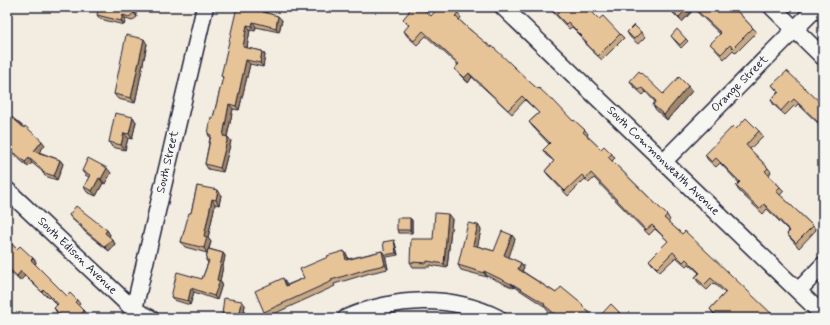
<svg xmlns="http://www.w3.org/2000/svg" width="830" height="325" font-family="Mynerve,sans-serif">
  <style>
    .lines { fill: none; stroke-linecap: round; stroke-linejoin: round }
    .minor-casing { stroke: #22223b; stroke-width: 19 }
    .minor { stroke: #f6f6f2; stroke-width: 16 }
    .wall { fill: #c7a983; stroke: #22223b }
    .shaded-wall { fill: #a2896a; stroke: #22223b }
    .building { fill: #e7c498; stroke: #22223b }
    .labels { text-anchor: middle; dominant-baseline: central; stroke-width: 3.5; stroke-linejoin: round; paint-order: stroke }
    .street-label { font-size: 12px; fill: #22223b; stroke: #f6f6f2 }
  </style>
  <rect width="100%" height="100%" fill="#f3ece0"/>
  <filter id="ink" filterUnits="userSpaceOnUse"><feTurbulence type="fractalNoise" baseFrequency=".025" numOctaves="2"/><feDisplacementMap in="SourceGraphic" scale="8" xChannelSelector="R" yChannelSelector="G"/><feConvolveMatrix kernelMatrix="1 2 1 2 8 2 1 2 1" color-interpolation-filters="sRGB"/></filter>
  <g filter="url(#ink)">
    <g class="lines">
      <g class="minor-casing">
        <path id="minor" d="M503 7 823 315
          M772 7 823 57
          M664 161 817 7
          M7 190 134 310 150 318
          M798 291 823 265
          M132 318 205 7
          M346 318C395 297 450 294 498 318"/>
      </g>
      <use href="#minor" class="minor"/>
    </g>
    <path class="wall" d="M243 7H268L267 13 278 16 282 20 279 32 256 27 255 31 250 30 247 48 262 51 265 55 263 67 250 64 239 110 233 109 227 137 231 141 223 172 208 169 205 164 210 138 208 134 213 118 223 78 221 76Z
      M548 7H590L591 8 589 9 599 19 620 34 624 38 602 60 589 48 582 37 572 27 569 29Z
      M667 7H733L753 28 757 32 736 53 733 50 724 59 714 48 710 44 720 34 694 9 682 22Z
      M135 11 137 17 132 21 126 19 124 25 100 19 97 15Z
      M409 13 431 16 458 13 461 18 459 20 573 121 585 130 588 134 587 136 601 149 612 154 615 158 612 161 667 215 670 220 668 222 682 234 776 318H718L713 313 710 309 725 293 714 283 707 290 698 282 695 277 699 273 689 264 686 266 676 257 660 272 652 264 649 260 668 241 655 229 649 235 594 178 589 183 585 179 568 196 548 175 545 171 554 161 546 155 543 150 549 144 533 127 529 122 539 113 525 100 512 114 472 77 468 83 454 69 458 65 426 36 417 45 407 36 404 31 409 26 403 19Z
      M627 32H641L645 37 638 44 630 37Z
      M671 36 686 39 688 41 681 48Z
      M147 44 135 103 118 99 114 94Z
      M630 81 663 94 692 91 667 120 656 110 653 105 655 102 646 92 643 95 633 86Z
      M772 85 823 105V128L798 104 795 107 794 106 785 115 774 105 771 100 778 92Z
      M7 113 45 145 39 152 60 160 63 164 57 180 45 176 42 171 32 163 28 167 7 148Z
      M133 117 136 122 132 139 128 138 125 150 112 147 109 142Z
      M736 129 759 131 763 136 750 149 768 168 771 172 769 175 780 187 784 191 780 195 813 226 816 230 799 248 790 238 787 234 789 231 767 209 763 214 739 191 736 186 739 183 720 163 716 167 708 160 705 155Z
      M82 171 111 173 105 184 103 183 96 196 87 192 84 187 89 177 85 175Z
      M197 186 221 195 219 205 215 204 208 238 211 242 209 249 223 253 225 256 220 281 222 284 217 300 194 292 190 305 174 300 171 297 202 279 208 263 206 260 207 253 185 247 181 242 191 213Z
      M69 215 107 230 110 235 109 237 112 239 115 244 109 251 85 232 81 227 72 219Z
      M452 219 447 268 430 265V267H413L410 262 433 239Z
      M412 220V233H399L397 230Z
      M478 225 481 230 477 246 494 251 515 239 508 257 521 263 524 267 522 271 556 293 586 310 595 318H557L547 310 544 306 515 287 514 288 487 276V277L461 270 458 265Z
      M7 240 17 249 33 258 36 262 35 264 67 296 77 300 80 304 78 306 84 311 87 316 85 318H62L57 313 54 308 57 305 47 295 46 296 25 276 20 281 7 269Z
      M395 243 398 255 387 257 385 255Z
      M344 251 347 255 348 259 382 251 385 255 388 269 370 273 334 284 335 286 267 317 264 312 283 278 287 285 304 278Z
      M245 305 243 318H224L222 314Z"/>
    <path class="shaded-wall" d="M132 7H136L135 11 137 17 134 13Z
      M264 7H268L266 17 263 12Z
      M688 7H692L694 9 682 22 679 17Z
      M123 15 126 19 124 25 121 21Z
      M278 16 282 20 279 32 276 28Z
      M253 22 256 27 255 31 252 26Z
      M247 25 250 30 246 52 243 47Z
      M144 39 147 44 135 103 131 98Z
      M262 51 265 55 263 67 260 63Z
      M246 60 250 64 239 110 236 106Z
      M469 73 472 77 468 83 464 78Z
      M688 86 692 91 667 120 664 115Z
      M229 104 233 109 226 140 223 136Z
      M133 117 136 122 132 139 129 134Z
      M124 133 128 138 125 150 121 145Z
      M228 137 231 141 223 172 220 168Z
      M42 141 45 145 37 155 34 151Z
      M29 158 32 163 28 167 25 162Z
      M60 160 63 164 57 180 54 176Z
      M107 168 111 173 105 184 101 179Z
      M99 178 103 183 96 196 92 191Z
      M218 190 221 195 219 205 216 200Z
      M212 199 215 204 208 238 211 242 207 253 204 248V236Z
      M448 214 452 219 447 268 444 264Z
      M410 218 412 220V233L410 230Z
      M478 225 481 230 477 249 473 245Z
      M107 230 110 235 108 238 105 233Z
      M512 235 515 239 508 260 504 255Z
      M112 239 115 244 109 251 105 247Z
      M394 240 395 243 398 255 396 253Z
      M344 251 347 255 349 264 346 260Z
      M382 251 385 255 388 269 385 265Z
      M223 253 225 256 220 281 222 284 217 300 214 296 217 280Z
      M33 258 36 262 35 265 31 260Z
      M521 263 524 267 521 273 518 269Z
      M21 271 25 276 20 281 17 276Z
      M484 271 487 276V277L484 273Z
      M511 283 515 287 514 288 511 284Z
      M191 288 194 292 190 305 188 301Z
      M242 301 245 305 243 318H239Z
      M619 312 622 316 620 318H613Z"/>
    <path class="building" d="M99 7H132L134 13 129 17 123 15 121 21 97 15Z
      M237 7H264L263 12 278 16 276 28 253 22 252 26 247 25 243 47 262 51 260 63 246 60 236 106 229 104 223 136 228 137 220 168 205 164 211 135 208 134 211 117 213 118 223 77 221 76Z
      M413 7H421L431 16 439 7H452L458 13 455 16 469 29 491 47 492 46 532 84 538 89 539 88 552 100H553L573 121 574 120 585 130 583 132 601 149 604 146 612 154 608 157 667 215 664 218 682 234 685 231 776 318H719L710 309 726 292 711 278 704 285 695 277 700 273 686 259 683 262 673 252 657 268 649 260 668 241 652 225 646 230 591 173 586 179 582 175 565 191 545 171 554 161 543 150 550 143 529 122 539 113 522 96 508 110 469 73 464 78 454 69 459 64 423 31 414 41 404 31 409 25 403 19 409 12H408Z
      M549 7H587L599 19 603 16 620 34 598 56 586 43 587 42 581 37 582 36 568 22 566 24Z
      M668 7H688L679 17Z
      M693 7H733L753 28 733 48 730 45 721 54 710 44 721 33Z
      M634 25 641 32 634 39 627 32Z
      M677 29 686 39 680 45 671 36Z
      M126 35 144 39 131 98 114 94Z
      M639 71 663 94 679 77 688 86 664 115 653 105 656 101 642 88 639 90 630 81Z
      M787 71 823 105V127L794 99 791 102 790 101 781 111 771 100 779 92 772 85Z
      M7 113 24 128 25 126 42 141 34 151 60 160 54 176 42 172 43 170 29 158 25 162 7 146Z
      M115 113 133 117 129 134 124 133 121 145 109 142Z
      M746 118 759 131 746 145 768 168 765 171 780 187 776 191 813 226 796 243 787 234 790 231 764 204 760 209 736 186 740 182 716 158 712 162 705 155 733 126 736 129Z
      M88 158 107 168 101 179 99 178 92 191 84 187 90 175 82 171Z
      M823 161V168L820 164Z
      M197 186 218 190 216 200 212 199 204 236 207 237 204 248 181 242 189 213H191Z
      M76 206 107 230 105 233 112 239 105 247 81 227 82 226 69 215Z
      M435 213 448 214 444 264 427 261V263L410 262 411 239H433Z
      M397 218H410V230H397Z
      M468 223 478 225 473 245 494 251 502 231 512 235 504 255 521 263 518 269 556 293 561 287 583 305 582 306 595 318H560L544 305 545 304 511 283V284L484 271V273L458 265Z
      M7 240 17 249 20 246 33 258 31 260 67 296 70 293 77 300 75 302 84 311 77 318H64L54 308 58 304 44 290 42 292 21 271 17 276 7 267Z
      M394 240 396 253 385 255 383 242Z
      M208 249 223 253 217 280 220 281 214 296 191 288 188 301 171 297 177 272 202 279 209 261 206 260Z
      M344 251 346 260 382 251 385 265 367 269 331 280 332 281 264 312 255 291 283 278 286 286 304 278 300 269 328 257 327 256Z
      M224 298 242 301 239 318 222 314Z
      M611 304 619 312 613 318H598Z"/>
  </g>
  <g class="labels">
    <g class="street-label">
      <text transform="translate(740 84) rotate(-45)">Orange Street</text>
      <text transform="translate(663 161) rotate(44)">South Commonwealth Avenue</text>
      <text transform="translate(168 162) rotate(-77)">South Street</text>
      <text transform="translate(77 256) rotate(44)">South Edison Avenue</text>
    </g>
  </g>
  <rect width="830" height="325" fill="none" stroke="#f6f6f2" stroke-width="24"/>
  <rect x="12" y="12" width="806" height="301" fill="none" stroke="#22223b" stroke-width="1.5" filter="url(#ink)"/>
</svg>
